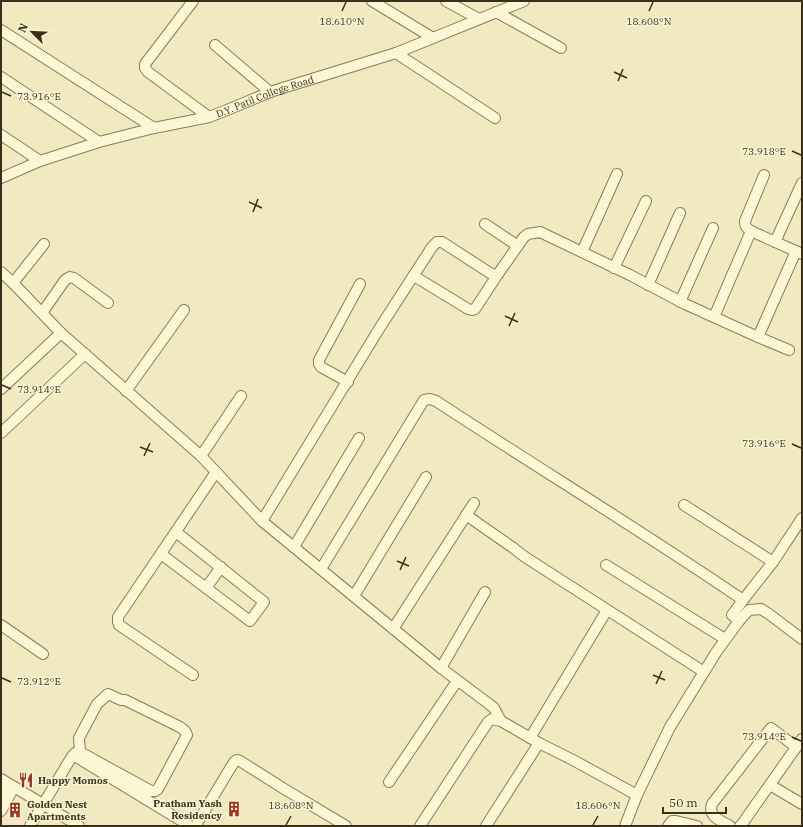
<svg xmlns="http://www.w3.org/2000/svg" width="803" height="827" font-family="'IBM Plex Serif',serif">
  <style>
    .lines { fill: none; stroke-linecap: round; stroke-linejoin: round }
    .minor-casing { stroke: #8c7b57; stroke-width: 12 }
    .minor { stroke: #fbf6d4; stroke-width: 10 }
    .ticks { fill: none; stroke: #3a2f1c; stroke-width: 1.5 }
    .labels { text-anchor: middle; dominant-baseline: central; stroke-width: 3; stroke-linejoin: round; paint-order: stroke }
    .street-label { font-size: 10px; fill: #3a2f1c; stroke: #f8f3d1 }
    .poi-label { font-size: 10px; font-weight: bold; fill: #3a2f1c; stroke: #f8f3d1; text-anchor: start }
    .ticks-label { font-size: 10px; text-anchor: middle; fill: #3a2f1c; stroke: #f8f3d1; stroke-width: 3; stroke-linejoin: round; paint-order: stroke }
  </style>
  <rect width="100%" height="100%" fill="#f1eac1"/>
  <g class="lines">
    <g class="minor-casing">
      <g id="minor">
        <path d="M193 1 145 64V68L148 72 209 117"/>
        <path d="M372 1 433 38"/>
        <path d="M446 1 479 19"/>
        <path d="M496 12 561 48"/>
        <path d="M1 30 154 128"/>
        <path d="M215 45 270 92"/>
        <path d="M396 53 495 118"/>
        <path d="M1 77 99 142"/>
        <path d="M1 135 40 161"/>
        <path d="M764 175 745 221C745 226 746 228 751 231L802 254"/>
        <path id="s1" d="M1 178 40 161 99 142 154 128 209 117 227 110 273 91 396 53 524 1"/>
        <path d="M485 224 518 246"/>
        <path d="M775 242 802 183"/>
        <path d="M582 252 617 174"/>
        <path d="M614 268 646 201"/>
        <path d="M1 272 13 283 61 333 201 456 262 521 441 668 489 704 494 708 501 721 539 743 573 760 637 795"/>
        <path d="M414 276 468 309 472 310 475 309 498 274"/>
        <path d="M13 283 44 244"/>
        <path d="M648 285 680 213"/>
        <path d="M680 302 713 228"/>
        <path d="M42 313 65 280 70 277 74 278 108 303"/>
        <path d="M714 317 751 231"/>
        <path d="M758 337 796 251"/>
        <path d="M348 382 321 367 319 364V360L360 284"/>
        <path d="M1 389 61 333"/>
        <path d="M126 391 184 310"/>
        <path d="M1 433 85 354"/>
        <path d="M201 456 241 396"/>
        <path d="M684 505 773 562"/>
        <path d="M466 515 512 547 525 557 704 672"/>
        <path d="M262 521 379 329 432 247 437 242H442L490 273 494 275 498 274 524 237 528 234 540 232 630 275 685 304 758 337 789 350"/>
        <path d="M294 547 359 438"/>
        <path d="M161 554 250 621 264 602 176 532"/>
        <path d="M606 565 725 639"/>
        <path d="M321 569 424 400 430 399 436 401C538 468 642 531 743 600L773 562 802 518"/>
        <path d="M206 588 221 567"/>
        <path d="M354 596 426 477"/>
        <path d="M739 621 732 615 743 600"/>
        <path d="M1 625 43 654"/>
        <path d="M393 629 474 503"/>
        <path d="M441 668 485 592"/>
        <path d="M193 675 119 625 118 622V617L216 472"/>
        <path d="M530 738 607 610"/>
        <path d="M73 755 190 826"/>
        <path d="M1 779 79 826"/>
        <path d="M389 782 457 681"/>
        <path d="M770 785 802 804"/>
        <path d="M1 794 4 790"/>
        <path d="M1 811 14 787"/>
        <path d="M30 826 71 758 75 753 80 752 151 791H155L158 789 187 735 185 731 180 727 125 700H121L108 694 97 704 79 738 80 752"/>
        <path d="M197 826 196 825 234 762 237 760 240 761 286 790 346 826"/>
        <path d="M420 826 488 722 492 719 501 721"/>
        <path d="M486 826 539 743"/>
        <path d="M625 826 637 795 670 727 717 651 739 621 749 610 761 609 769 614 802 639"/>
        <path d="M668 826 672 821H676L697 826"/>
        <path d="M730 826C720 820 708 817 712 804L771 728 796 747"/>
        <path d="M740 826 742 824 802 739"/>
      </g>
    </g>
    <use href="#minor" class="minor"/>
  </g>
  <path class="ticks" d="M342 11 346 2M649 11 653 2M614 72 627 78M618 81 623 69M2 92 11 96M792 151 801 155M249 202 262 208M253 212 258 199M505 316 518 322M509 326 515 313M2 385 11 389M792 444 801 448M140 447 153 452M144 456 150 443M397 561 409 566M400 570 406 557M653 675 665 680M2 678 11 682M656 684 662 671M792 737 801 741M286 825 291 816M593 825 598 816"/>
  <defs>
    <g id="restaurant-bare" transform="scale(1.2)"><path d="M-5-6h1v4h1v-4h1v4h1v-4h1v5L-1.5 .5V6h-2V.5L-5-1ZM5-6V6H3V1.5H1.5Q1.5-4 5-6Z" fill="#9f3523" stroke="#f8f3d1" stroke-width="2.5" paint-order="stroke"/></g>
    <g id="building-bare" transform="scale(1.2)"><path d="M-4-6H4V6H1V3H-1V6H-4ZM-2.5-4.3h1.7v1.8h-1.7ZM.8-4.3h1.7v1.8H.8ZM-2.5-1h1.7V.8h-1.7ZM.8-1h1.7V.8H.8Z" fill="#9f3523" stroke="#f8f3d1" stroke-width="2.5" paint-order="stroke"/></g>
  </defs>
  <g fill-rule="evenodd">
    <use href="#restaurant-bare" x="26" y="780"/>
    <use href="#building-bare" x="234" y="809"/>
    <use href="#building-bare" x="15" y="810"/>
  </g>
  <g class="labels">
    <g class="street-label">
      <text stroke="none"><textPath href="#s1" startOffset="277">D.Y. Patil College Road</textPath></text>
    </g>
    <g class="poi-label">
      <text x="38" y="780">Happy Momos</text>
      <text x="222" y="803" text-anchor="end">Pratham Yash<tspan x="222" dy="12">Residency</tspan></text>
      <text x="27" y="804">Golden Nest<tspan x="27" dy="12">Apartments</tspan></text>
    </g>
  </g>
  <g class="ticks-label">
    <text x="342" y="25">18.610°N</text>
    <text x="649" y="25">18.608°N</text>
    <text x="39" y="100">73.916°E</text>
    <text x="764" y="155">73.918°E</text>
    <text x="39" y="393">73.914°E</text>
    <text x="764" y="447">73.916°E</text>
    <text x="39" y="685">73.912°E</text>
    <text x="764" y="740">73.914°E</text>
    <text x="291" y="809">18.608°N</text>
    <text x="598" y="809">18.606°N</text>
  </g>
  <rect width="803" height="827" fill="none" stroke="#3a2f1c" stroke-width="4"/>
  <g transform="translate(32 32) rotate(294)" stroke="#f8f3d1" stroke-width="3" paint-order="stroke">
  <path d="M0-3L7 15L0 10L-7 15Z" fill="#3a2f1c"/>
  <text y="-6" font-size="11" font-weight="bold" text-anchor="middle" fill="#3a2f1c">N</text>
  </g>
  <path d="M663 807v6h63v-6" fill="none" stroke="#3a2f1c" stroke-width="2"/>
  <text x="669" y="807" font-size="12" fill="#3a2f1c" stroke="#f8f3d1" stroke-width="3" paint-order="stroke">50 m</text>
</svg>
